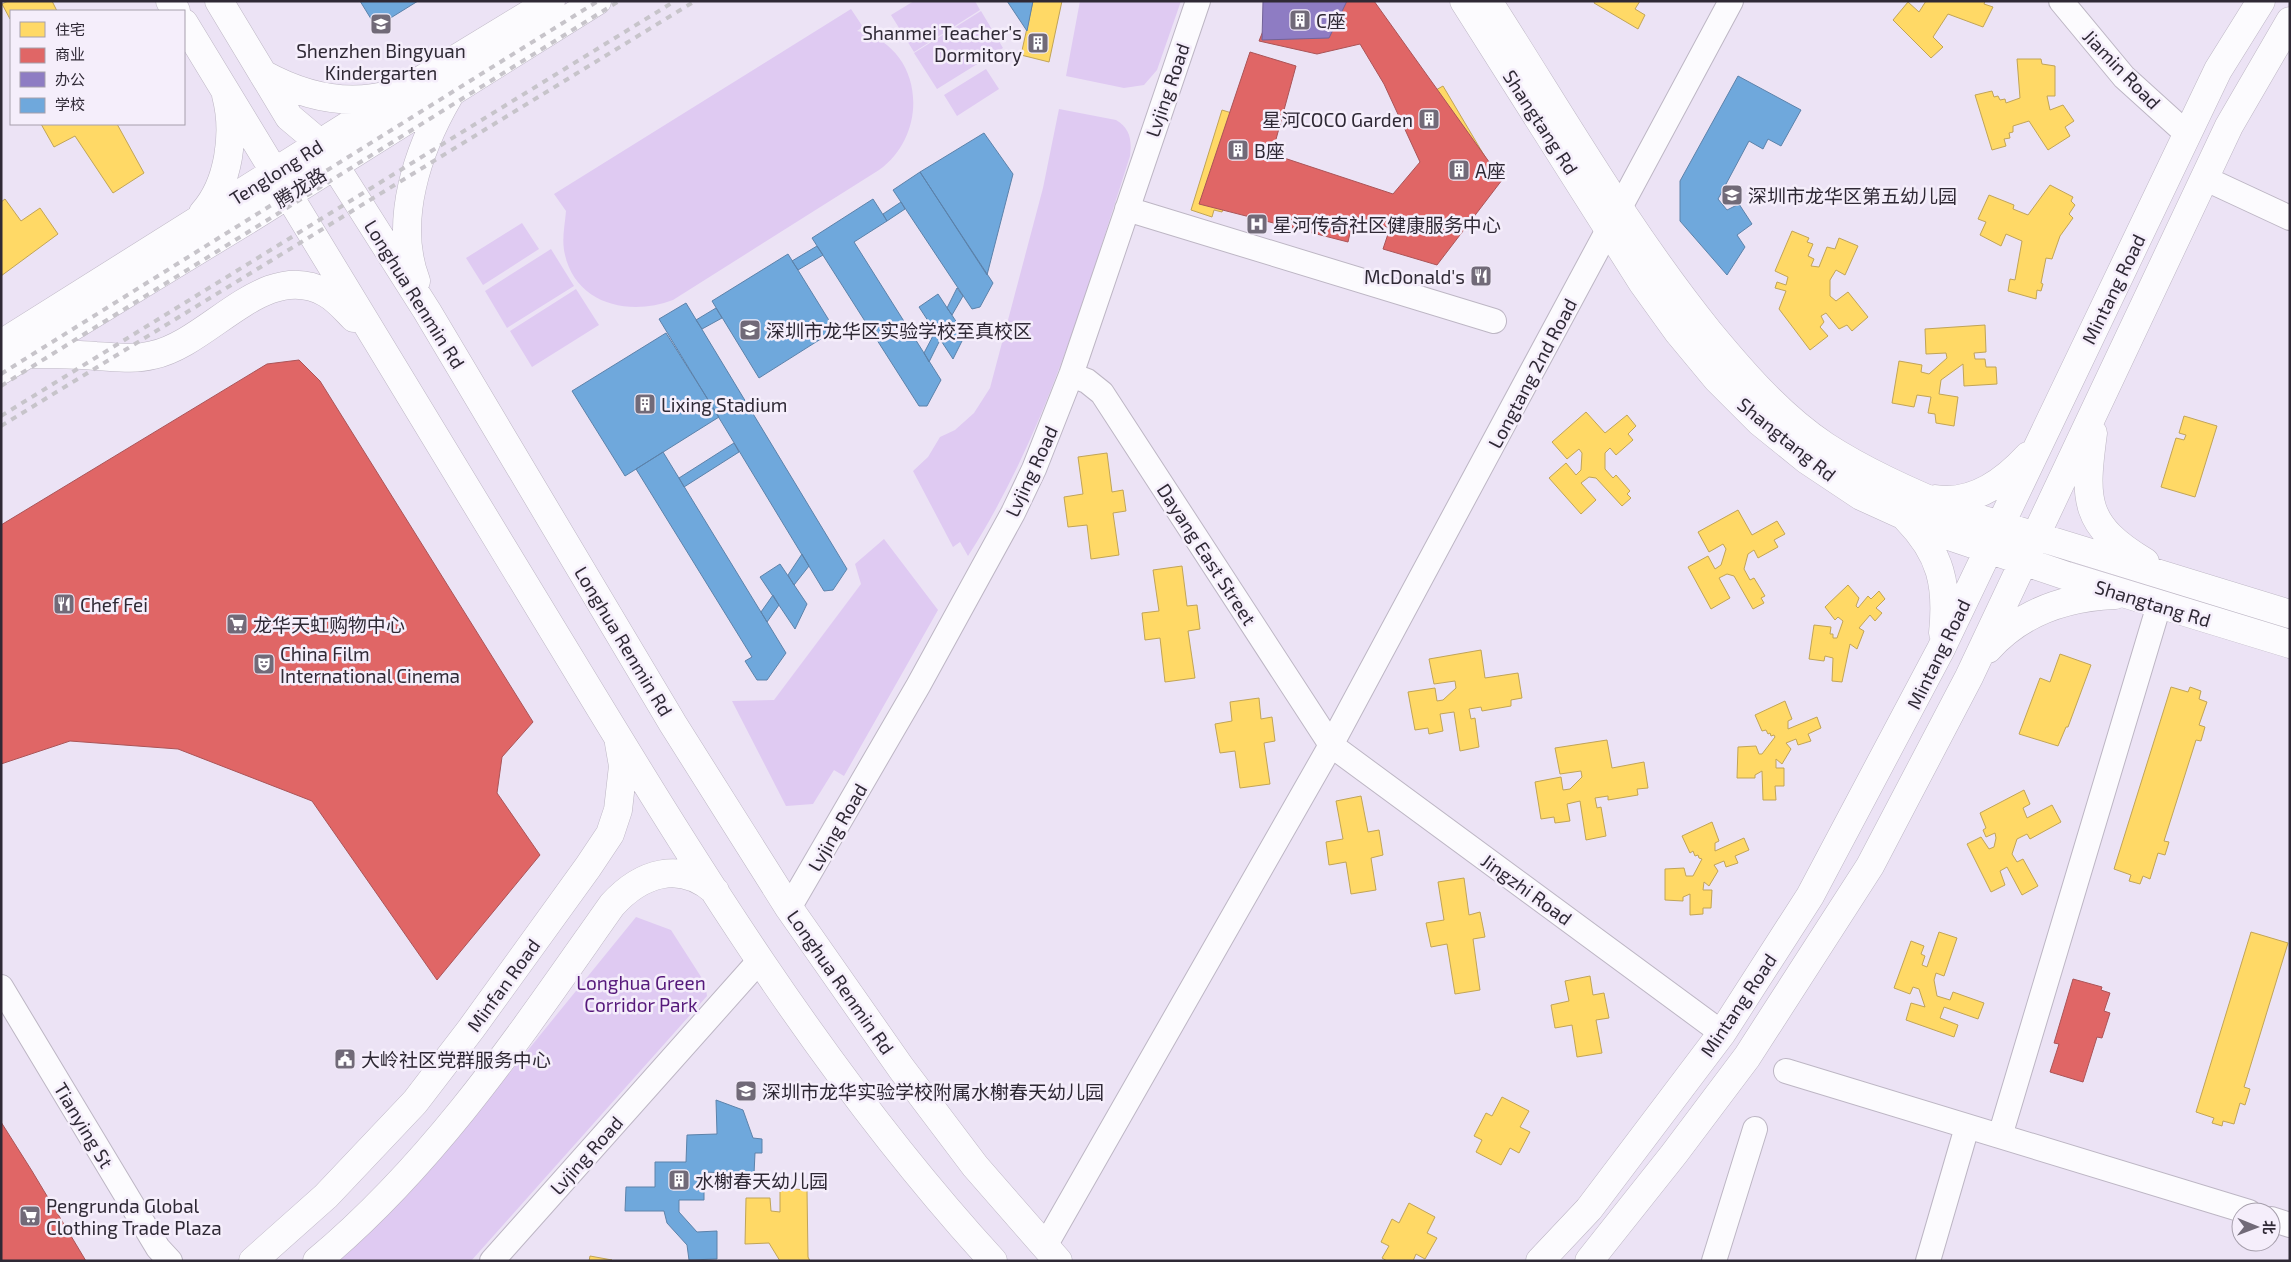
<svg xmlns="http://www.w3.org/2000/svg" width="2291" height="1262" font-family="'Exo 2','Noto Sans SC',sans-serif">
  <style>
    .green { fill: #dfcaf2 }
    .homes { fill: #ffd966; stroke: #c1a457 }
    .shops { fill: #e06666; stroke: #ab5457 }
    .offices { fill: #8e7cc3; stroke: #726398 }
    .schools { fill: #6fa8dc; stroke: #5c82aa }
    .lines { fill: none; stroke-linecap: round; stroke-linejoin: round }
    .minor-casing { stroke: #bdb6c4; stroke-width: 26 }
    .major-casing { stroke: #bdb6c4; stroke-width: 29 }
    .minor { stroke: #fcfbfe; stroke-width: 24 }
    .major { stroke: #fcfbfe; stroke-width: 28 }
    .rail { stroke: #c7c4ca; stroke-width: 4; stroke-dasharray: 6 6; stroke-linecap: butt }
    .labels { text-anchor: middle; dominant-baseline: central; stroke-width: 5; stroke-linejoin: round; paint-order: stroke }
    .poi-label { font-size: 19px; fill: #2f2935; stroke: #f5eefb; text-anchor: start }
    .street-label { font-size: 19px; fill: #2f2935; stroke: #f5eefb }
    .park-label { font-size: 19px; fill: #56197b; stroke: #f5eefb }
  </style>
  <rect width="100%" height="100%" fill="#ece3f5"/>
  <path class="green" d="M914 1H975L980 10 914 52 891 15Z
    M1080 1H1181L1157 70 1144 85 1124 88 1066 76Z
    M851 9 863 27 857 31C924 46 931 133 879 170L673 300C629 317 573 304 564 250 562 237 565 224 566 211L554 194Z
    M981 11 1003 48 937 89 914 53Z
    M986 69 999 89 957 116 944 95Z
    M1059 109 1116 120C1130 128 1132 140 1130 156 1086 293 1046 434 968 556L960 542 953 547 913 471 928 457 940 437 955 430 974 413 990 388 1043 188Z
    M522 223 539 249 483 285 466 258Z
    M551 249 574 286 507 328 485 291Z
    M576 289 599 325 532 367 510 331Z
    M884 539 938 610 844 776 834 770 813 804 786 806 732 701 774 700 861 584 855 564Z
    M636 917 671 930 705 983 707 996 471 1261H327L446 1151Z"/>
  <path class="homes" d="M8 1H52L57 11H11L10 19 2 4Z
    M1033 1H1062L1049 62 1021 55Z
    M1595 1H1640L1635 9 1645 15 1638 29 1594 3Z
    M1926 1H1985L1984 4 1993 7 1983 27 1948 14 1933 37 1943 47 1931 58 1893 20 1908 2 1919 12Z
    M2017 59H2041L2042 64 2055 66V96H2047L2050 110 2063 105 2074 121 2065 127 2070 136 2048 150 2029 121 2013 126V132L2009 133 2010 138 2004 139 2006 146 1992 150 1975 95 1992 91 1994 97 1998 96 2000 100 2005 99 2006 103 2020 98Z
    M1443 86 1497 177 1434 247 1391 208 1433 162 1402 109Z
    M1222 110 1274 126 1258 174 1299 187 1287 227 1224 207 1222 212 1214 210 1212 217 1191 210Z
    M41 124H117L144 173 113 193 75 136 54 147Z
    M2050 185 2073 197 2071 201 2075 205 2069 214 2073 218 2060 236 2052 259 2046 258 2041 283 2043 284 2041 291 2037 290 2036 299 2008 291 2010 279 2015 280 2022 241 2006 234 2001 246 1980 235 1986 222 1978 219 1989 195 2014 205 2013 209 2028 215Z
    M5 199 21 221 40 208 58 234 1 276V202Z
    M1792 231 1809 238 1807 242 1813 244 1808 256 1814 259 1811 266 1819 267 1827 247 1835 249 1839 238 1858 246 1845 275 1836 270 1830 280V296L1836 301 1848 292 1868 317 1852 331 1847 325 1839 329 1826 313 1821 316 1824 322 1820 327 1828 336 1810 350 1779 309 1786 291 1775 288 1777 282 1786 285 1788 277 1775 271Z
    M1985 325 1986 352 1974 353 1975 359H1985L1986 367H1996L1997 384 1964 386 1963 364 1941 380 1939 394 1958 397 1954 426 1936 423 1935 414 1928 413 1931 397 1917 395 1914 407 1892 403 1899 361 1922 365 1921 372 1929 374 1947 358 1946 353 1926 354 1925 329Z
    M1586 412 1605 433 1627 415 1636 426 1628 434 1633 440 1616 455 1610 448 1605 453V469L1613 478 1616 475 1630 491 1627 494 1631 498 1622 506 1596 478 1589 477 1581 483 1596 500 1581 514 1549 478 1566 463 1576 475 1581 470 1582 453 1579 449 1567 459 1552 442Z
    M2184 416 2217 426 2195 497 2161 487 2176 438 2184 440 2186 435 2179 433Z
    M1107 453 1112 492 1123 490 1126 511 1113 513 1119 555 1091 559 1087 525 1068 527 1064 497 1083 494 1078 457Z
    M1738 510 1752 535 1777 521 1785 534 1774 540 1778 547 1758 558 1754 550 1748 554 1744 569 1750 580 1754 578 1765 596 1761 598 1764 603 1753 609 1734 576 1727 574 1719 578 1730 598 1711 609 1688 567 1708 556 1715 569 1721 565 1726 549 1723 544 1709 552 1698 532Z
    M1182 566 1187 606 1197 605 1200 629 1188 631 1195 678 1165 682 1160 638 1145 640 1142 613 1159 611 1153 570Z
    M1848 585 1859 598 1856 606 1858 608 1868 596 1871 599 1879 591 1885 599 1876 608 1882 613 1875 621 1870 615 1859 628 1864 631 1857 649 1850 644 1842 682 1832 681 1833 658 1825 656 1824 661 1809 659 1814 625 1831 627 1830 634H1833V638H1837L1843 621 1838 617 1835 620 1825 607Z
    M1481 650 1485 678 1518 673 1522 698 1511 700V706L1482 711 1481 707 1469 709 1471 719 1475 718 1479 747 1460 751 1454 712 1440 714 1443 731 1429 734 1428 728 1415 730 1408 692 1435 688 1437 701 1443 700 1456 688 1455 681 1434 684 1429 659Z
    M2060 654 2091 665 2068 727H2066L2058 746 2019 734 2040 678 2050 682Z
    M2171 687 2188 692 2190 687 2201 691 2199 699 2207 702 2199 725 2205 727 2201 741 2196 740 2164 841 2169 842 2165 855 2158 853 2150 879 2143 876 2140 884 2129 881 2131 875 2114 869Z
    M1259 698 1261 719 1272 717 1275 741 1264 743 1270 784 1240 788 1235 751 1220 753 1215 724 1232 721 1230 702Z
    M1785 701 1792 719 1788 721V729L1817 717 1821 728 1808 734 1811 741 1798 745 1796 739 1786 743 1791 749 1782 764 1776 759V768H1784V786H1775L1776 800H1763L1762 771 1755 775V778H1737L1738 747 1756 746 1759 754H1762L1775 737 1774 735 1771 736 1770 733 1768 734 1766 730 1762 731 1755 715Z
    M1607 740 1612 768 1644 762 1648 788 1637 789 1638 795 1608 800V796L1595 798 1597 808 1601 807 1606 836 1586 840 1580 801 1567 804 1570 821 1555 823 1554 817 1541 819 1535 782 1561 777 1563 790 1570 789 1582 777 1581 771 1560 774 1555 748Z
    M2024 790 2030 804 2023 808 2027 818 2052 805 2061 822 2030 839 2027 834 2017 839 2012 854 2017 862 2023 859 2038 886 2022 895 2007 867 2000 871 2005 885 1991 892 1967 844 1981 837 1989 849 1994 847 1996 838 1995 833 1986 837 1983 830 1986 828 1980 813Z
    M1361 796 1368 832 1379 830 1383 855 1371 858 1376 890 1351 894 1346 862 1329 865 1326 842 1343 839 1336 801Z
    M1712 822 1719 841 1715 843V851L1744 838 1749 850 1735 856 1738 863 1726 867 1724 861 1714 865 1718 871 1709 886 1704 882 1703 890H1712L1711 908H1703V914L1690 915V894L1683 897V901L1665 900V869L1684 868 1686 876H1693L1702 859 1699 858 1698 855 1695 856 1693 851 1690 853 1682 836Z
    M1464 878 1469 915 1480 912 1485 937 1473 939 1480 990 1455 994 1447 944 1431 947 1426 923 1444 920 1438 882Z
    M1939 932 1957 938 1944 976 1936 973 1934 980 1937 996 1950 1000 1953 992 1984 1003 1978 1019 1944 1007 1940 1018 1958 1025 1954 1037 1906 1020 1911 1003 1925 1007 1919 989 1913 987 1910 994 1894 988 1911 941 1924 946 1921 954 1925 956 1922 965 1927 967Z
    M2251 932 2288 943 2244 1087 2250 1089 2245 1105 2240 1103 2234 1124 2223 1121 2222 1126 2212 1123 2214 1118 2196 1112Z
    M1590 976 1593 995 1604 993 1609 1018 1596 1020 1602 1053 1577 1057 1572 1025 1555 1028 1551 1005 1569 1001 1565 981Z
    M1502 1097 1529 1111 1520 1127 1530 1132 1519 1153 1510 1148 1501 1165 1476 1152 1482 1140 1474 1136 1486 1113 1492 1116Z
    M1 1146 31 1172 21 1190 1 1178Z
    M780 1188 807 1190 808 1257 810 1261H780L769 1243 745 1244 746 1198H770L771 1211 780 1212Z
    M1409 1203 1435 1217 1427 1233 1437 1238 1425 1259 1416 1254 1413 1261H1387L1382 1258 1389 1246 1381 1242 1392 1219 1399 1223Z
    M31 1238 50 1239 48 1261H28Z
    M590 1256 612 1260 589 1261Z"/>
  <path class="shops" d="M1275 1H1374L1502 180 1437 265 1383 249 1390 228 1354 216 1348 242 1199 204 1250 52 1296 66 1272 154 1393 194 1420 162 1384 84 1360 44 1317 54 1259 41Z
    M299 360 320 381 533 722 502 757 497 793 540 855 437 980 312 801 178 749 70 741 1 764V525L267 364Z
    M2073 979 2102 987 2101 990 2110 993 2104 1011 2110 1013 2102 1038 2097 1037 2083 1082 2050 1072 2059 1044 2054 1043Z
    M1 1122 32 1171 86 1261H1Z"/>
  <path class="offices" d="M1263 1H1347L1329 38 1262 40Z"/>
  <path class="schools" d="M360 1H418L376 27Z
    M1007 1H1033L1027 31Z
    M1738 76 1801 110 1781 146 1768 139 1763 149 1749 141 1718 199 1727 210 1739 204 1752 224 1737 235 1745 247 1727 275 1680 221V181Z
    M984 133 1013 174 987 275 920 172Z
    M920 172 993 283 980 307 972 309 893 190Z
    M873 199 887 221 854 242 941 380 927 406H919L812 238Z
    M901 202 905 209 887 221 883 214Z
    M817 246 823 255 798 270 792 261Z
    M788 254 835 330 759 378 712 301Z
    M957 288 963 296 952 315 947 308Z
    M938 294 965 335 953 359 919 307Z
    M686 303 847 569 833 590 824 591 659 319Z
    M716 308 722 318 702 329 696 320Z
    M935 332 940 340 929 362 924 353Z
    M666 333 719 417 625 476 572 391Z
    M734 443 739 452 684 487 679 478Z
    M663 452 786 653 767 680H757L745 661 752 657 636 469Z
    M802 554 809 566 794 585 788 575Z
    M780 564 807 604 795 629 760 577Z
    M773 595 779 605 767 622 761 612Z
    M716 1100 743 1110 753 1138 762 1139V1153H755L754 1174 704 1172V1200H679V1212L697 1232 717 1231V1259L689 1260 687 1245 667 1223 664 1211H625L626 1187H655V1162H686L687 1135 717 1134Z"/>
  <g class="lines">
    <g class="minor-casing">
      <path id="minor" d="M2061 1 2124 77 2187 134
        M2204 178 2290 218
        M1127 209 1494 321
        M1071 375 1087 381 1102 393 1331 745 1722 1033
        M789 908 918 686 1013 513 1034 469 1071 375 1198 1
        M1 987 158 1248 170 1261
        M1786 1071 2249 1212
        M2000 1136 2159 605
        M2271 1219 2290 1225
        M1045 1246 1331 745 1731 1
        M492 1261 760 960
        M1714 1261 1755 1129
        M1928 1261 1967 1127"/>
    </g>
    <g class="major-casing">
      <path id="major" d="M170 1 176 11
        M219 1 289 117 321 144 427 311 673 724 789 908 901 1068 975 1166 1058 1261
        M1464 1 1642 282 1678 332 1717 379 1760 422 1807 460 1861 496 1949 536 2067 576 2290 644
        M1488 1C1560 113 1626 229 1709 332 1743 373 1780 416 1825 446 1868 474 1916 495 1964 514L2290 614
        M184 23C304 220 424 417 543 614 679 838 815 1067 993 1261
        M263 74C303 96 347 107 392 94
        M203 213C229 184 236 133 226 95
        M416 281C393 221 418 149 449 96
        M1 344 403 91 551 1
        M27 354C50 354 73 354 96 356 115 357 134 360 153 355 210 343 265 258 326 293 337 299 345 309 354 318
        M1 370 249 219 597 1
        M2093 433C2084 500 2083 525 2145 562
        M1935 499C1972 505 2004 482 2028 456
        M1907 519C1941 554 1948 585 1943 633
        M1988 649C2021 612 2066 597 2115 595
        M253 1261 326 1196 415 1102 471 1029 588 867 610 834 618 810 623 766 619 743
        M317 1261C437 1161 523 1031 612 905 641 873 680 860 715 891
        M1540 1261 1589 1209 1722 1033 1810 896 1941 649 2218 70 2261 1
        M1589 1261 1674 1154 1747 1057 1870 866 1969 677 2229 126 2290 21"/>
    </g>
    <use href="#minor" class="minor"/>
    <use href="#major" class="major"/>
    <path class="rail" d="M1 374 598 1
      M1 386 619 1
      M1 416 675 1
      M1 426 695 1"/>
  </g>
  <defs>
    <g id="building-square" transform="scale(1.125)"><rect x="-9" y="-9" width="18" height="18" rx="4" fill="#716a78" stroke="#f5eefb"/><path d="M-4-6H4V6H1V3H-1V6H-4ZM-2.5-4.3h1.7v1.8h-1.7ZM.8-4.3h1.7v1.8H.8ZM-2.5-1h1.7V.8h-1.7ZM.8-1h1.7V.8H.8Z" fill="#fff"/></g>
    <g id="school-square" transform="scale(1.125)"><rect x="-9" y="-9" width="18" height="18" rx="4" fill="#716a78" stroke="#f5eefb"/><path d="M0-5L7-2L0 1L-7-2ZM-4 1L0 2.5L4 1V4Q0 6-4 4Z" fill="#fff"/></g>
    <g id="hospital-square" transform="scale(1.125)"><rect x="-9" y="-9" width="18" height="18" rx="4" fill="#716a78" stroke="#f5eefb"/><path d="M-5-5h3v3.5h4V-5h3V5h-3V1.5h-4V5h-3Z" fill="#fff"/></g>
    <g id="restaurant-square" transform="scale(1.125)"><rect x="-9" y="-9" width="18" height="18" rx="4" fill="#716a78" stroke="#f5eefb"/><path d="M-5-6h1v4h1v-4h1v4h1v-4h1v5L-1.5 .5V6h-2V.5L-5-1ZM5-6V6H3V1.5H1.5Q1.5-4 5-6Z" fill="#fff"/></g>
    <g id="supermarket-square" transform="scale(1.125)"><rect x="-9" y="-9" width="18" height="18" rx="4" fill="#716a78" stroke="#f5eefb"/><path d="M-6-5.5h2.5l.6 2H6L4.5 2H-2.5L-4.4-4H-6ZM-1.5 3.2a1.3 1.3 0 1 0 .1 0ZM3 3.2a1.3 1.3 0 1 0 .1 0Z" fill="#fff"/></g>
    <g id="theatre-square" transform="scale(1.125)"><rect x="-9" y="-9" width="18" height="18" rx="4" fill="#716a78" stroke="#f5eefb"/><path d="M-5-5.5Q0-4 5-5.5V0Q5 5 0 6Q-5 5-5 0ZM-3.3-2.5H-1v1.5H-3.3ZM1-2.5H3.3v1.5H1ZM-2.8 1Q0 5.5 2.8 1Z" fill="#fff"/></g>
    <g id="civic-square" transform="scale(1.125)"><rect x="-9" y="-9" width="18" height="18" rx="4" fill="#716a78" stroke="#f5eefb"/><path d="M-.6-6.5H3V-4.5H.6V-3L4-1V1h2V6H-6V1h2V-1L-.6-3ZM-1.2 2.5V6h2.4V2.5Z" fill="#fff"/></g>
  </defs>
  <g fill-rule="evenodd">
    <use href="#building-square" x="1300" y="20"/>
    <use href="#school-square" x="381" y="24"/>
    <use href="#building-square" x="1038" y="43"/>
    <use href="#building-square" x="1429" y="119"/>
    <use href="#building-square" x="1238" y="150"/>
    <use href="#building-square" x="1459" y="170"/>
    <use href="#school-square" x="1732" y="195"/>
    <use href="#hospital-square" x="1257" y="224"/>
    <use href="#restaurant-square" x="1481" y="276"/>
    <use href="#school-square" x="750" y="330"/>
    <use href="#building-square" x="645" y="404"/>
    <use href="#restaurant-square" x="64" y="604"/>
    <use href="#supermarket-square" x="237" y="624"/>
    <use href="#theatre-square" x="264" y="664"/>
    <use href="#civic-square" x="345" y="1059"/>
    <use href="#school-square" x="746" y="1091"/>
    <use href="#building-square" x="679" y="1180"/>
    <use href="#supermarket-square" x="30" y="1216"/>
  </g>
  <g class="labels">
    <g class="poi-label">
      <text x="1316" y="20">C座</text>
      <text x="1022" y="32" text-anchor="end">Shanmei Teacher's<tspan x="1022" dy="22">Dormitory</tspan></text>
      <text x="381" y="50" text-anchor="middle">Shenzhen Bingyuan<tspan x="381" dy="22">Kindergarten</tspan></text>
      <text x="1413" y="119" text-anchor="end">星河COCO Garden</text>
      <text x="1254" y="150">B座</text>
      <text x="1475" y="170">A座</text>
      <text x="1748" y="195">深圳市龙华区第五幼儿园</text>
      <text x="1273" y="224">星河传奇社区健康服务中心</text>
      <text x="1465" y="276" text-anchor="end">McDonald's</text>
      <text x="766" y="330">深圳市龙华区实验学校至真校区</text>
      <text x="661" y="404">Lixing Stadium</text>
      <text x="80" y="604">Chef Fei</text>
      <text x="253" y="624">龙华天虹购物中心</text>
      <text x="280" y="653">China Film<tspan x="280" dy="22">International Cinema</tspan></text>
      <text x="361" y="1059">大岭社区党群服务中心</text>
      <text x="762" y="1091">深圳市龙华实验学校附属水榭春天幼儿园</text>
      <text x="695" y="1180">水榭春天幼儿园</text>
      <text x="46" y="1205">Pengrunda Global<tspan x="46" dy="22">Clothing Trade Plaza</tspan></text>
    </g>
    <g class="street-label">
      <text transform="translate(2122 69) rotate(46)">Jiamin Road</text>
      <text transform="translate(1167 90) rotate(-71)">Lvjing Road</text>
      <text transform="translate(1541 122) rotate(57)">Shangtang Rd</text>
      <text transform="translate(276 172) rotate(-32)">Tenglong Rd</text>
      <text transform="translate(300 187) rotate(-32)">腾龙路</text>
      <text transform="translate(2113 289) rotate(-64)">Mintang Road</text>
      <text transform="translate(415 294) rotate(58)">Longhua Renmin Rd</text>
      <text transform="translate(1532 373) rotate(-62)">Longtang 2nd Road</text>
      <text transform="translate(1787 439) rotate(39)">Shangtang Rd</text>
      <text transform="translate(1031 471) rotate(-65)">Lvjing Road</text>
      <text transform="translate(1207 554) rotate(57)">Dayang East Street</text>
      <text transform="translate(2153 603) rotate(17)">Shangtang Rd</text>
      <text transform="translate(624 641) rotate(59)">Longhua Renmin Rd</text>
      <text transform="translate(1938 654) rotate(-64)">Mintang Road</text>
      <text transform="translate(837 827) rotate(-60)">Lvjing Road</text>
      <text transform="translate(1527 889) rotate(36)">Jingzhi Road</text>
      <text transform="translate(841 982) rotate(55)">Longhua Renmin Rd</text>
      <text transform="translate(503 985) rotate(-54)">Minfan Road</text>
      <text transform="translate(1738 1005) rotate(-56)">Mintang Road</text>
      <text transform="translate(84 1125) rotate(59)">Tianying St</text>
      <text transform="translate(586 1155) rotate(-48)">Lvjing Road</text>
    </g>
    <g class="park-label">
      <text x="641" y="982">Longhua Green<tspan x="641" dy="22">Corridor Park</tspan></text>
    </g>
  </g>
  <rect width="2291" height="1262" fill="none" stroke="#2f2935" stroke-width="5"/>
  <rect x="10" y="10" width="175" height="115" fill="#f5eefb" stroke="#a69fac"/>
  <rect x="20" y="22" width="25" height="15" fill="#ffd966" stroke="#a69fac"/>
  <text x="55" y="35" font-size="15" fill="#2f2935">住宅</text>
  <rect x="20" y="48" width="25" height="15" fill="#e06666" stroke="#a69fac"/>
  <text x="55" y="60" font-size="15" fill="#2f2935">商业</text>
  <rect x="20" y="72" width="25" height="15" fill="#8e7cc3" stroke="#a69fac"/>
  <text x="55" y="85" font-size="15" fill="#2f2935">办公</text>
  <rect x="20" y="98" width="25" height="15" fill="#6fa8dc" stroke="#a69fac"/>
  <text x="55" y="110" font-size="15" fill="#2f2935">学校</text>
  <g transform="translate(2256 1227) rotate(91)"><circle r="24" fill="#f5eefb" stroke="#a69fac"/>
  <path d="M0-4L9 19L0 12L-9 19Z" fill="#716a78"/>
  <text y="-8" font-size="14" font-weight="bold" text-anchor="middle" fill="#2f2935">北</text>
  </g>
</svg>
